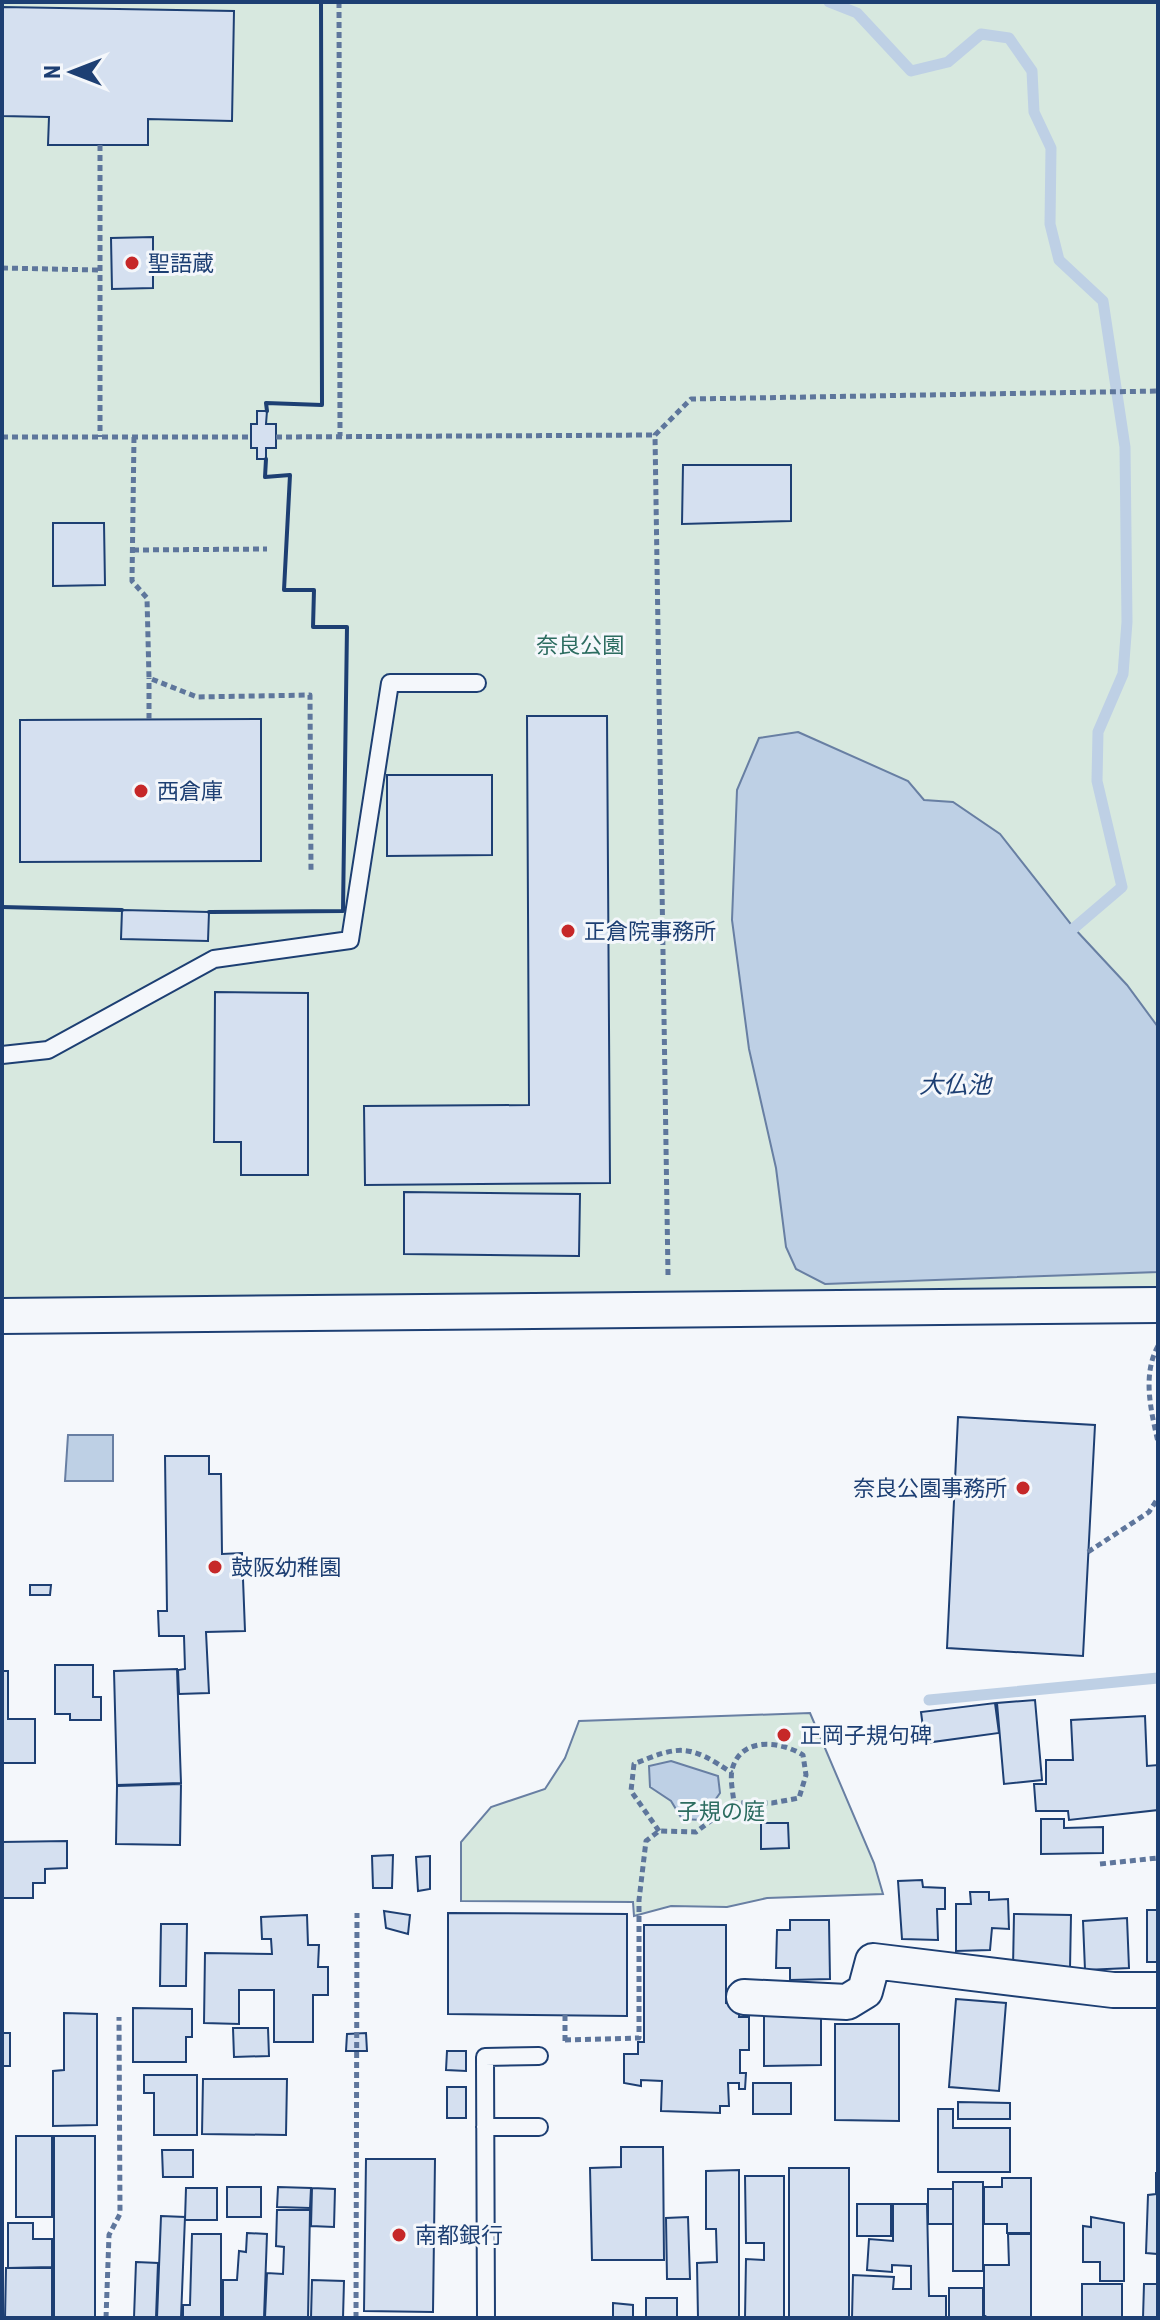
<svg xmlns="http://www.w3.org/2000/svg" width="1160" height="2320" font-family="'Roboto Condensed','Noto Sans JP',sans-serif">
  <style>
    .green { fill: #d7e8df; stroke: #687fa3; stroke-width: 2 }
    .water { fill: #bed0e5; stroke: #687fa3; stroke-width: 2 }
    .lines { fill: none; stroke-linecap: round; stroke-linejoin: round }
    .stream { stroke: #bed0e5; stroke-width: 11 }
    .building { fill: #d5e0f0; stroke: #1d3f73; stroke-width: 2 }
    .service-casing { stroke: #1d3f73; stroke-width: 20 }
    .minor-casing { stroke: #1d3f73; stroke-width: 38 }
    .path { stroke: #5e769c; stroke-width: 5; stroke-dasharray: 6 4; stroke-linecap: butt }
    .service { stroke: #f4f7fb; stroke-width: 16 }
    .minor { stroke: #f4f7fb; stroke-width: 34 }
    .wall { stroke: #1d3f73; stroke-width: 4 }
    .poi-dot { fill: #c62828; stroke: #f4f7fb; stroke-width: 3 }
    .labels { text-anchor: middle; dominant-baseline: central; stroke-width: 6; stroke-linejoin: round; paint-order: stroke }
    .poi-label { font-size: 22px; fill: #1d3f73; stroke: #f4f7fb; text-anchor: start }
    .park-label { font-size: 22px; fill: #2c6c60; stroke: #f4f7fb }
    .water-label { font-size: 24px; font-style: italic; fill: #1d3f73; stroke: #f4f7fb }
  </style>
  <rect width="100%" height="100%" fill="#f4f7fb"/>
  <path class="green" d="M2 2H1158V1287L656 1296 2 1301Z
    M810 1713 874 1863 883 1894 767 1898 727 1907 671 1906 634 1916 633 1902 461 1901V1842L491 1807 545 1789 565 1758 579 1721Z"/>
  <path class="water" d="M798 732 908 781 924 800 953 802 1000 834 1074 928 1127 985 1158 1027V1272L825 1284 796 1269 786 1247 776 1168 749 1049 732 920 737 790 759 738Z
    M68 1435H113V1481H65Z
    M671 1761 718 1776 720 1793 701 1820 682 1819 671 1801 650 1787 649 1766Z"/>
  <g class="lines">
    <path class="stream" d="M829 2 857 13 911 71 948 62 981 34 1009 38 1032 71 1034 112 1051 148 1050 224 1059 260 1103 301 1125 447 1127 622 1123 674 1098 732 1097 781 1122 887 1074 928
      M929 1700 1158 1678"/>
  </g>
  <path class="building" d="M2 7 234 11 232 121 148 119V145H48L49 117 2 116Z
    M153 237V288L112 289 111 238Z
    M257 411H267L266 424H276V448H266V459H257V448H251V424H257Z
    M683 465H791V521L682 524Z
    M53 523H104L105 585 53 586Z
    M527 716H607L610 1183 365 1185 364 1106 529 1105Z
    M261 719V861L20 862V720Z
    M387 775H492V855L387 856Z
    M122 910 209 912 208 941 121 939Z
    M215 992 308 993V1175H241V1142H214Z
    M404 1192 580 1194 579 1256 404 1254Z
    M958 1417 1095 1425 1083 1656 947 1648Z
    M165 1456H209V1474H221L222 1554 242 1553 245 1631 206 1632 209 1693 179 1694 178 1670 185 1669 184 1636H159L158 1611H167Z
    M30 1585H51L50 1595H30Z
    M55 1665H93V1697H101V1720H70V1714H55Z
    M177 1669 181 1783 117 1785 114 1671Z
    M2 1671H8V1719H35V1763H2Z
    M1035 1700 1042 1780 1004 1784 997 1703Z
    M995 1703 999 1733 925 1743 921 1712Z
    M1145 1716 1147 1766 1158 1765V1810L1069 1820 1068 1811H1036L1034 1784H1046V1760H1073L1071 1720Z
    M181 1784 180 1845 116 1844 117 1786Z
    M1041 1819H1064V1828L1103 1827V1853L1041 1854Z
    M761 1823H788L789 1848 761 1849Z
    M67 1841V1868L45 1869V1883H33V1898H2V1842Z
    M393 1855 392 1888H373L372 1856Z
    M430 1856V1889L418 1891 416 1857Z
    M922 1880 923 1887 945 1888V1909H937L938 1940 902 1939 898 1881Z
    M970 1892H989V1900L1008 1899 1009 1929 992 1928 990 1950 956 1951V1904H971Z
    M1147 1910H1158V1962H1147Z
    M384 1911 410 1915 408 1934 386 1928Z
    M448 1913 627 1914V2016L448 2014Z
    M1014 1914 1071 1915 1070 1969 1013 1968Z
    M307 1915 308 1945H319L318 1967H328V1995H313V2042H274V1990H239V2024L204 2023 205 1953 272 1954 271 1939H262L261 1917Z
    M1127 1918 1129 1968 1085 1970 1083 1921Z
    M790 1920H829L830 1979 790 1980V1968H776L777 1930H790Z
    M161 1924H187L186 1986H160Z
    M644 1925H726V2003L740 2004 739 2017H749V2050H740V2073H746L745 2089H739V2083H728L729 2106H720V2113L661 2111 662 2081 641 2080V2086L624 2083V2054H638V2042H644Z
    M956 1999 1006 2003 999 2091 949 2087Z
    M133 2008 192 2009V2037H186V2062H133Z
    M64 2013 97 2014V2125L53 2126V2071L64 2070Z
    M821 2013V2065L764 2066V2014Z
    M835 2024H899V2121L835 2120Z
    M233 2028H268L269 2056 234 2057Z
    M2 2033H10V2066H2Z
    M366 2033 367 2051H346L347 2034Z
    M447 2051H466V2071L446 2070Z
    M144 2075H197V2135H154V2093H144Z
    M203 2079H287L286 2135 202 2134Z
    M753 2083H791V2114H753Z
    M447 2087H466V2118H447Z
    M958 2102 1010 2103V2119H958Z
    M938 2109H953V2128H1010V2172H938Z
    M16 2136H52V2217H16Z
    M54 2136H95V2318H54Z
    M621 2147H663L664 2260H592L590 2168 621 2167Z
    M162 2150H193V2177H163Z
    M366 2159H435L433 2312 364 2311Z
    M789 2168H849V2318H789Z
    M739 2170V2318H698L697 2263 717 2262 716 2229H706V2171Z
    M1156 2173H1158V2267L1157 2254 1146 2253 1148 2195 1156 2194Z
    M745 2176H784V2318H745L746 2259 764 2260V2243H746Z
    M1002 2178H1031V2233H1007V2224H984V2187H1002Z
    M953 2182H983V2271H953Z
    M227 2187H261V2217H227Z
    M278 2187 311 2188 310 2208 277 2207Z
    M186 2188H217V2220H185Z
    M312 2188 335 2189 334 2227 311 2226Z
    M928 2189H953V2224H928Z
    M857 2204H891V2236H857Z
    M893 2204H927L929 2296H946V2318H852L853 2275 894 2277 893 2289H911V2266L892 2265V2272L867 2270 869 2239 893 2241Z
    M277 2210H310L308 2318H265L267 2273 283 2274 284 2247 276 2246Z
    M161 2216 185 2217 181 2318H157Z
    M688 2217 690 2279H667L666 2218Z
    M1091 2217 1124 2223V2281H1100V2262H1083V2226L1091 2227Z
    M8 2223H33V2239H52V2267L8 2268Z
    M247 2233 267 2234 264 2318H223V2280H237L239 2251 246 2252Z
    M192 2234H221V2318H183V2305H190Z
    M1008 2234H1031V2318H988L984 2315V2265H1009Z
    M136 2262 158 2263 156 2318H134Z
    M6 2268H52V2318H5Z
    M312 2280 344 2281 343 2318H311Z
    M1082 2284H1122V2318H1082Z
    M1144 2284H1158V2318H1143Z
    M949 2288H983V2318H949Z
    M646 2298H677V2318H646Z
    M613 2303 633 2305V2318H613Z"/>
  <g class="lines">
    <g class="service-casing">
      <path id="service" d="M2 1055 48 1050 214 959 350 940 390 683H477
        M485 2127H539
        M486 2318 485 2057 539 2056"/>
    </g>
    <g class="minor-casing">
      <path id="minor" d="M2 1316 1158 1305
        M744 1997 847 2002 865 1991 873 1961 1113 1990H1158"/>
    </g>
    <path class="path" d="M339 2 340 436
      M100 145V437
      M2 268 98 270
      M2 437H251
      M134 437 132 581 147 598 149 678 197 697 310 695 311 871
      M276 437 655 435
      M133 550 267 549
      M149 719V678
      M668 1275 655 435 691 399 1158 391
      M1158 1346C1142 1375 1151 1411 1158 1442
      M1088 1552 1149 1512 1158 1498
      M659 1831 631 1791 634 1764C680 1745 689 1744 732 1773
      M1100 1864 1158 1858
      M565 2015V2041
      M565 2040 639 2038V1900L646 1841 659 1831 696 1832 734 1803H772L799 1798 806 1775 803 1755C781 1741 740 1736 732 1770 730 1780 733 1793 734 1803
      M106 2318 109 2235 120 2214 119 2017
      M356 2318 357 1913"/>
    <use href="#service" class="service"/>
    <use href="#minor" class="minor"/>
    <path class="wall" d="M267 411 266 403 322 405 321 2
      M2 907 122 910
      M209 912 343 911 347 627H313L314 590H284L290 475 265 477 266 459"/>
  </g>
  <g class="poi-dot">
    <circle cx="132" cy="263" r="8"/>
    <circle cx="141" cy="791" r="8"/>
    <circle cx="568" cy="931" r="8"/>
    <circle cx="1023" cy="1488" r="8"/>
    <circle cx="215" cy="1567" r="8"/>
    <circle cx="784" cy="1735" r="8"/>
    <circle cx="399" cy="2235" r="8"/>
  </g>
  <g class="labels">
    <g class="poi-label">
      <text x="148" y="263">聖語蔵</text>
      <text x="157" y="791">西倉庫</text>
      <text x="584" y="931">正倉院事務所</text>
      <text x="1007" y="1488" text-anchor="end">奈良公園事務所</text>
      <text x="231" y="1567">鼓阪幼稚園</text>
      <text x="800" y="1735">正岡子規句碑</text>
      <text x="415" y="2235">南都銀行</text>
    </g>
    <g class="park-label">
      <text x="580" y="645">奈良公園</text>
      <text x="721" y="1811">子規の庭</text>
    </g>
    <g class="water-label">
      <text x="955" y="1085">大仏池</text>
    </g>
  </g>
  <rect width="1160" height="2320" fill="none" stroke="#1d3f73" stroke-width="8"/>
  <g transform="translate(72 72) rotate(270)" stroke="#f4f7fb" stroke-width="6" paint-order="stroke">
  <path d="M0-6L14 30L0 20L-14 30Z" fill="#1d3f73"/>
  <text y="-12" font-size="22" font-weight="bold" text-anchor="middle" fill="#1d3f73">N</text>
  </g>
</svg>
